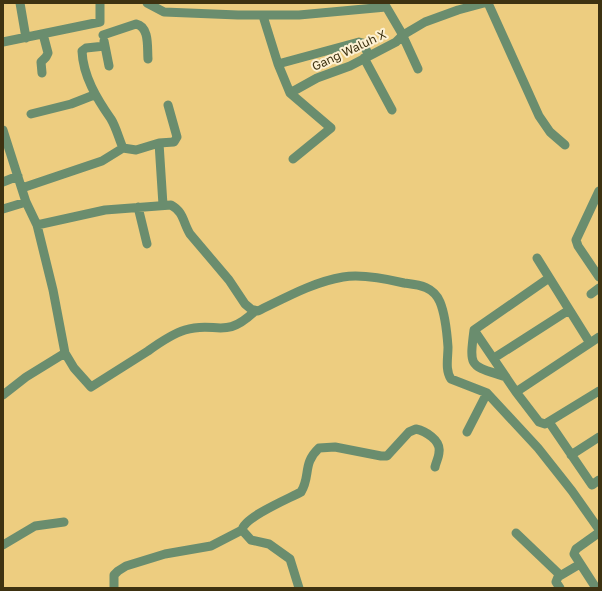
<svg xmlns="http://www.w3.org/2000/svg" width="602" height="591" font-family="'Golos Text',sans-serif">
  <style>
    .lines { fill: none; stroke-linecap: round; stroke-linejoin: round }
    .minor { stroke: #6a8d6e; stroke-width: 9 }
    .labels { text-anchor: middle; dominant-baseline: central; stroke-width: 4; stroke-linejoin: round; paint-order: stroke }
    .street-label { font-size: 12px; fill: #3e3211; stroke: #fdf1d3 }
  </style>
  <rect width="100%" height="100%" fill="#edcd80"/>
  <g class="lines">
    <path class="minor" d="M20 3 26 38
      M147 3 164 12 238 15H299L386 7
      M384 3 401 32 418 69
      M488 3 539 116 550 132 565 145
      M263 16 278 64 359 42 363 43 369 56
      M103 35 136 24C150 27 147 48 148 59
      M104 41 109 66
      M3 42 100 22V3
      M105 46 86 48 82 51C83 76 97 99 111 119 116 127 119 139 123 148L136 150 159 143 163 205
      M364 58 392 110
      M278 64 290 93 331 128 293 159
      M42 73 41 62 46 57 48 53 43 34
      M290 93 317 78 350 66 396 42 403 35 425 22 458 10 484 3
      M31 114 71 104 94 95
      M3 130 26 202 37 225 105 210 171 205C184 212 183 223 190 234L229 280 245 304 251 309 258 311C285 298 313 282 343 277 360 274 387 279 404 283 419 285 433 286 440 302 445 314 447 333 448 347 448 358 445 370 451 379L487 393 538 448 572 491 598 528
      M159 143 174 142 177 137 168 105
      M3 182 18 176
      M22 188 102 161 123 148
      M599 191 576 240 578 246 599 277
      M138 207 147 244
      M3 209 26 202
      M537 258 590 343
      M591 294 599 288
      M474 330 516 392
      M599 337 516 392 539 422 545 424 599 391
      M65 353 74 368 91 387C110 375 129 363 148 351 159 343 172 334 185 330 216 320 224 341 255 311
      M494 358 569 310
      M506 377C470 365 469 369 474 330L549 278
      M3 395 26 377 65 353 53 290 37 225
      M549 422 592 485 599 480
      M467 432 487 393
      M571 455 599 437
      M242 530 251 540 269 544 290 559 299 588
      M516 533 560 575
      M3 545 35 526 64 522
      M114 588V575L118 571 126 566 165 554 211 546 242 530C244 517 288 499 301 492 311 476 302 464 319 448L335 447 381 456H387L409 432 416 429C425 431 441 440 439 452 439 457 436 462 435 467
      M560 588 556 582 558 577 580 564
      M596 588 574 554 576 549 597 534"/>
  </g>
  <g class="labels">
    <g class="street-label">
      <text transform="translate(349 50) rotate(-25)">Gang Waluh X</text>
    </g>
  </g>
  <rect width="602" height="591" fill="none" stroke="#3e3211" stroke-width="8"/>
</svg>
